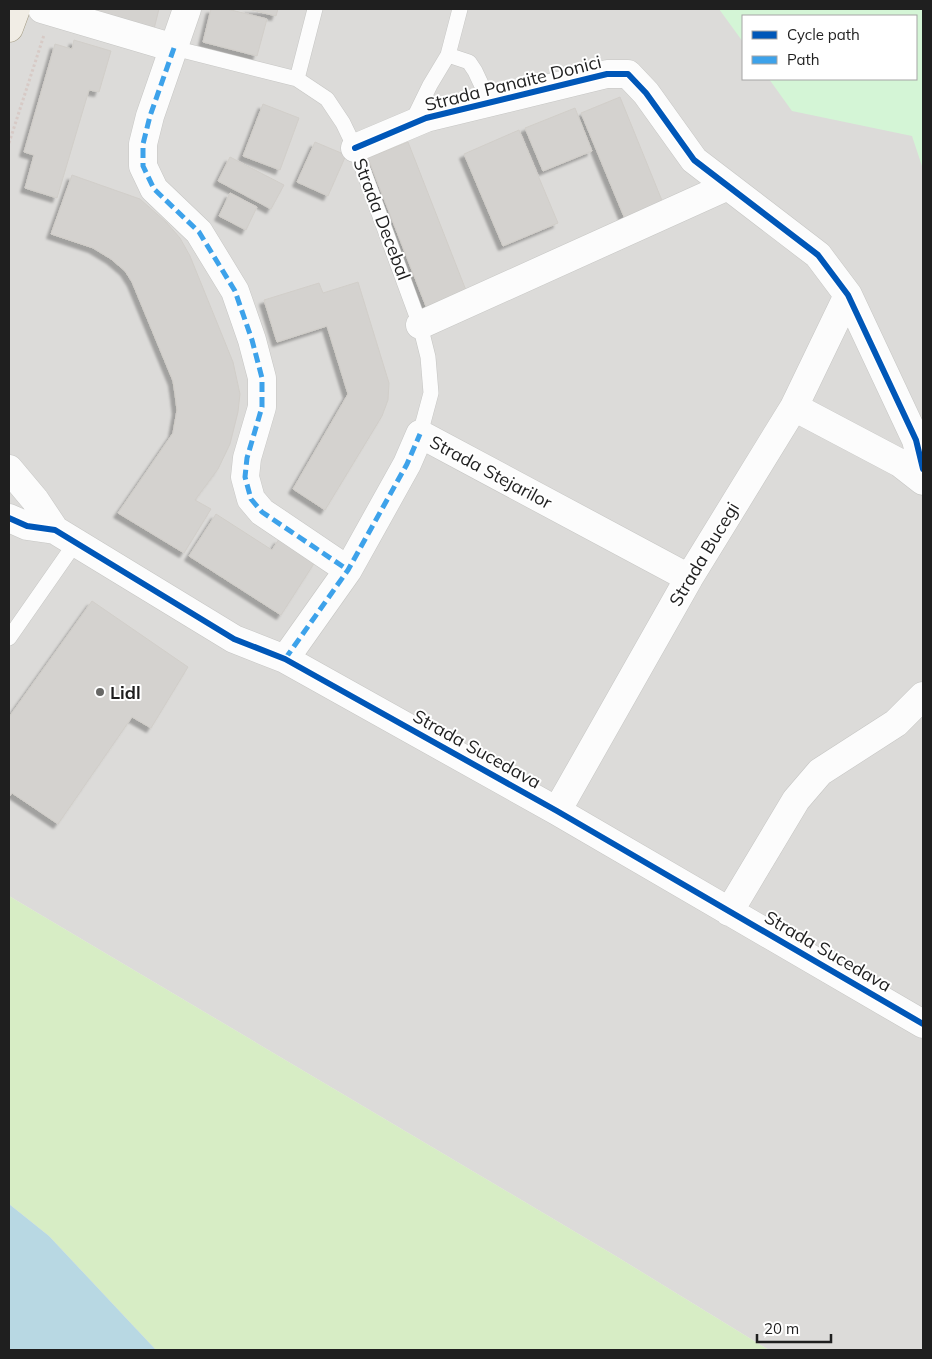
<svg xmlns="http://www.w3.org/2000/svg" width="932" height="1359" font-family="Mulish,sans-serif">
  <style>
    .residential { fill: #dcdbd9; fill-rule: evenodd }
    .grass { fill: #d7edc5 }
    .park { fill: #d4f5d6 }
    .water { fill: #b8d8e3 }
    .building { fill: #d4d2cf; stroke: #d1cec9; filter: url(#shadow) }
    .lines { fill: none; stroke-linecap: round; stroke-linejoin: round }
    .lane-casing { stroke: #c6c6c4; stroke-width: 16 }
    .street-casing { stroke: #c6c6c4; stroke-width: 29 }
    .primary-casing { stroke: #a49c84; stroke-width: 29 }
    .path { stroke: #d7cac6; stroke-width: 3; stroke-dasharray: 2.5 2.5; stroke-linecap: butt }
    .lane { stroke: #fcfcfc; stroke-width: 15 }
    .street { stroke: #fcfcfc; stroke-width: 28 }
    .primary { stroke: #f1ede5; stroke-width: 28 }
    .quiet { stroke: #3da2ea; stroke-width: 5; stroke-dasharray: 10 5; stroke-linecap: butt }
    .cycleway-casing { stroke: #fff; stroke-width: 9 }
    .cycleway { stroke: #0057b8; stroke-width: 6 }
    .poi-dot { fill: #676765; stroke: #fff; stroke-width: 2 }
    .labels { text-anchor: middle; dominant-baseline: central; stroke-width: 4; stroke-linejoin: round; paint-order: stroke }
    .street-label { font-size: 18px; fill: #1f1f1f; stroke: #fff }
    .poi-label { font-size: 18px; font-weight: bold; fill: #1f1f1f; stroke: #fff; text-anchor: start }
  </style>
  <defs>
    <filter id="shadow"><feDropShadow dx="-4.5" dy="4.5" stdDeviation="1" flood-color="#0004"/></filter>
  </defs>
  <rect width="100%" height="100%" fill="#edece8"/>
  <path class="residential" d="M9 9H923V1350H769L614 1255 9 896ZM743 16H916V79H743Z"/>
  <path class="grass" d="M9 896 614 1255 769 1350H156L49 1236 9 1204Z"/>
  <path class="park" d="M719 9H923V169L912 136 792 111 769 79H916V16H743V42Z"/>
  <path class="water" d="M9 1204 49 1236 156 1350H9Z"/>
  <path class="building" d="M73 9H159L154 29Z
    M211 9H227L267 19 257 56 203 42Z
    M248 9H278L276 16Z
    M74 40 111 51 99 92 89 90 57 198 25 188 34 155 24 152 55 44 72 49Z
    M620 97 663 203 625 219 581 113Z
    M263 104 299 118 280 170 243 156Z
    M575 108 592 151 543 171 525 128Z
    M519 130 558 223 503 246 464 154Z
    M315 142 346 155 328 196 297 182Z
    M408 142 469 298 429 314 368 158Z
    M230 157 284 185 271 209 218 181Z
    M72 175 140 199 166 222 180 238 190 256 233 362 240 394 238 412 230 444 218 469 195 500 211 509 184 553 118 513 173 433 177 410 175 394 173 381 132 282 125 271 111 259 93 248 51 234Z
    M230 193 257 207 246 230 219 216Z
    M358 282 389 383 388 400 382 416 325 510 293 489 348 394 327 326 277 342 264 300 319 283 323 293Z
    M216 514 272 550 279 539 315 562 281 615 189 556Z
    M92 601 188 667 151 728 132 717 58 824 12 793 9 797V717Z"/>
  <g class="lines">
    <g class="lane-casing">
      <path id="lane" d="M174 48 297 79 327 99 343 123 355 148 420 325 428 357 431 393 420 434
        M448 55 469 62 475 71 490 103
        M297 79 315 9
        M411 124 430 85 448 55 460 9
        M9 638 76 542"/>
    </g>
    <g class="street-casing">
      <path id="street" d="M42 9 174 48
        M187 9 150 116 143 144V166L154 189 199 232 235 291 252 340 262 378V407L247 458 245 477 251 499 262 512 348 570
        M355 148 426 118 607 74H628L646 93 694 160 818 255 848 295 916 440 923 469
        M420 325 728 186
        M794 407 900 463 923 481
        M9 469 35 500 55 530
        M9 518 27 526 55 530 234 639 285 659 557 811 923 1024
        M285 659 348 570 407 464 420 434 689 578
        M557 811 689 578 794 407 848 295
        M729 912 796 800 820 772 896 723 923 696"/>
    </g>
    <g class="primary-casing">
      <path id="primary" d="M9 28 16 9"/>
    </g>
    <path class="path" d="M9 143 44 35"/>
    <use href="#lane" class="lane"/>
    <use href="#street" class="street"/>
    <use href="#primary" class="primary"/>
    <path class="quiet" d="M174 48 150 116 143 144V166L154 189 199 232 235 291 252 340 262 378V407L247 458 245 477 251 499 262 512 348 570
      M285 659 348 570 407 464 420 434"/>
    <g class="cycleway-casing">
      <path id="cycleway" d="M355 148 426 118 607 74H628L646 93 694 160 818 255 848 295 916 440 923 469
        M9 518 27 526 55 530 234 639 285 659 557 811 923 1024"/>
    </g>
    <use href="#cycleway" class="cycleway"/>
  </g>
  <circle class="poi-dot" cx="100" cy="692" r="5"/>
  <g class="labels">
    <g class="street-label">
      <text transform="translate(513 83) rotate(-14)">Strada Panaite Donici</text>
      <text transform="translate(382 219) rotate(69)">Strada Decebal</text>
      <text transform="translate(491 472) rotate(28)">Strada Stejarilor</text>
      <text transform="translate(704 554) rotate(-59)">Strada Bucegi</text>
      <text transform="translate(477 749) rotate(29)">Strada Sucedava</text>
      <text transform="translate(828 951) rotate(30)">Strada Sucedava</text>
    </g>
    <g class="poi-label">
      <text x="110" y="692">Lidl</text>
    </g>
  </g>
  <rect width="932" height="1359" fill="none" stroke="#1f1f1f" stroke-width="20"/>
  <rect x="742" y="15" width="175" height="65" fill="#ffffff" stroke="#a5a5a5"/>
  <rect x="752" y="31" width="25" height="8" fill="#0057b8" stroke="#a5a5a5"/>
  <text x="787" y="40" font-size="15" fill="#1f1f1f">Cycle path</text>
  <rect x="752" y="56" width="25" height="8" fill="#3da2ea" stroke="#a5a5a5"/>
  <text x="787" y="65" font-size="15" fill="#1f1f1f">Path</text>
  <path d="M757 1334v8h74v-8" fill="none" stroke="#1f1f1f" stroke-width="2.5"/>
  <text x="764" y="1334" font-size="15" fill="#1f1f1f" stroke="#ffffff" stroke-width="4" paint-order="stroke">20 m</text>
</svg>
